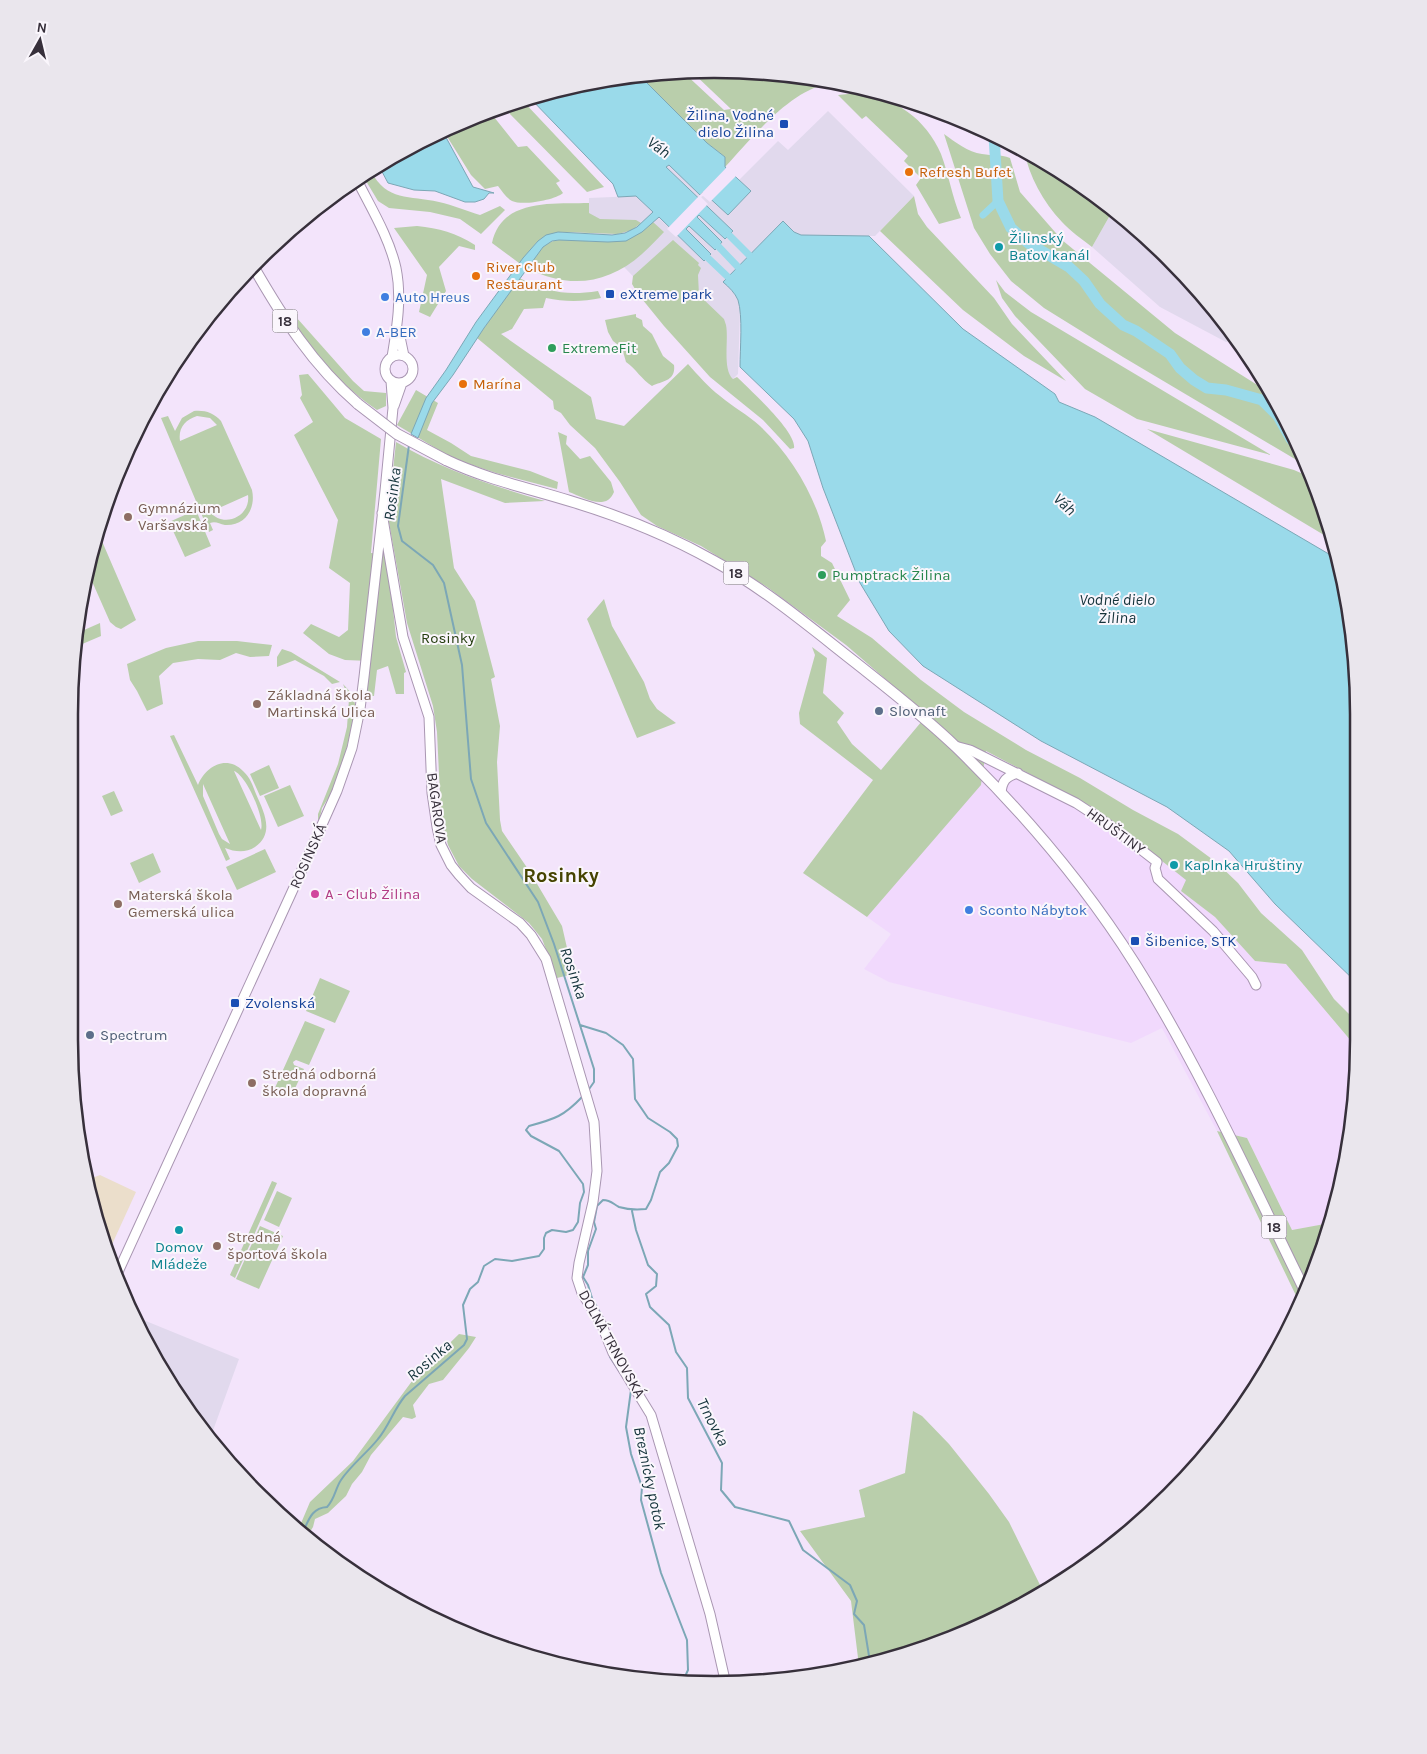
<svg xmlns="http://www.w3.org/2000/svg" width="1427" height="1754" font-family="Karla,sans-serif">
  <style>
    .built { fill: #f1d9fd }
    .industrial { fill: #e1d9ed }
    .education { fill: #ebdecb }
    .green { fill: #b9ceab; fill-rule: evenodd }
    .water { fill: #9adaea; stroke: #7ca7b6 }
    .pier { fill: #f3e4fb }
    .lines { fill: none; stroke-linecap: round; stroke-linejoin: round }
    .stream { stroke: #7ca7b6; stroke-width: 2 }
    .canal { stroke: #9adaea; stroke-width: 7 }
    .river { stroke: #9adaea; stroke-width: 11 }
    .tertiary-casing { stroke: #a996b2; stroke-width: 11 }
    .primary-casing { stroke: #a996b2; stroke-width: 12 }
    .tertiary { stroke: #fff; stroke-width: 9 }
    .primary { stroke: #fff; stroke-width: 10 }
    .primary-bridge-casing { stroke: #a996b2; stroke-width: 12; stroke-linecap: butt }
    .primary-bridge { stroke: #fff; stroke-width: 10 }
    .transit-dot { fill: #1a4fb4; stroke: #faf6fc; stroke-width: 2 }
    .food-dot { fill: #e8710a; stroke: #faf6fc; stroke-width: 2 }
    .culture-dot { fill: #0f9aa8; stroke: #faf6fc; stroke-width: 2 }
    .shop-dot { fill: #3f7fe0; stroke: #faf6fc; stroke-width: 2 }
    .leisure-dot { fill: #2e9e5b; stroke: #faf6fc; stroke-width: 2 }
    .education-dot { fill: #8d6e63; stroke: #faf6fc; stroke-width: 2 }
    .service-dot { fill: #5c6f8a; stroke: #faf6fc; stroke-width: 2 }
    .hotel-dot { fill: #d1479c; stroke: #faf6fc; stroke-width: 2 }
    .labels { text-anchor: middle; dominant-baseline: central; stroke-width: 4; stroke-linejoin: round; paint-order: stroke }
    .shield { fill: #faf6fc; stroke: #726b75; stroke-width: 1 }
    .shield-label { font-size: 14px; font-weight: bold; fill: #37303b }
    .transit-label { font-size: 15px; fill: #164399; stroke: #faf6fc; text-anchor: start }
    .food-label { font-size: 15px; fill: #c56008; stroke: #faf6fc; text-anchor: start }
    .culture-label { font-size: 15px; fill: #0d838f; stroke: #faf6fc; text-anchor: start }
    .shop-label { font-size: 15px; fill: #366cbe; stroke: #faf6fc; text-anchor: start }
    .leisure-label { font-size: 15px; fill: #27864d; stroke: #faf6fc; text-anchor: start }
    .education-label { font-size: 15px; fill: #785e54; stroke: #faf6fc; text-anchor: start }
    .park-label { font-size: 15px; fill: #253e0f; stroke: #faf6fc }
    .service-label { font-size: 15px; fill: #4e5e75; stroke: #faf6fc; text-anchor: start }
    .street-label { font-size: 15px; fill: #37303b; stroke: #faf6fc }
    .hotel-label { font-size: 15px; fill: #b23c85; stroke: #faf6fc; text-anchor: start }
    .water-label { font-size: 16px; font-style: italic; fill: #14333b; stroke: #faf6fc }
    .district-label { font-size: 20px; font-weight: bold; fill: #464401; stroke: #faf6fc }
    .rim { fill: none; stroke: #37303b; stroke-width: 2.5 }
  </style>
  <rect width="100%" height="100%" fill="#f3e4fb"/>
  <path class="built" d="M986 751 1096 809 1187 880 1182 891 1215 917 1255 961 1286 964 1357 1048V1082L1336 1207 1330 1223 1292 1230 1247 1138 1217 1131 1162 1028 1131 1043 889 982 864 969 891 934 867 917 980 785Z"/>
  <path class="industrial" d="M828 111 914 196 875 236 801 235 794 232 783 221 773 231 724 282 733 292 738 300 740 311 738 374 733 379 589 231V198L636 196 704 261 711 253 686 229 689 225 714 250 722 242 697 217 699 215 724 239 733 231 666 167 669 165 700 195 751 191 739 180 778 141 788 150Z
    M1113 210 1138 229 1225 321 1236 339 1226 342 1160 307 1092 247Z
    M136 1317 239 1359 211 1436 155 1363Z"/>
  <path class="education" d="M100 1175 136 1192 109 1251 91 1207 93 1205 89 1195 87 1180Z"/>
  <path class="green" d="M671 70 682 71 724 110 731 109 691 71 797 74 833 83C792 87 752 138 725 167V157L707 143 639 75Z
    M858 93C895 97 926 119 941 154 949 175 952 197 961 218L939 224 916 185 921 178 904 161 908 156 866 116 862 119 838 95Z
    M522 100 604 187 587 192 503 107Z
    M490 112 518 147 527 146 560 181 556 183 563 193C555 200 523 206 512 201 506 198 502 191 498 186L485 189 471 175 443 130Z
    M951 117 999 138C976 140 966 133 951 117Z
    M944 134C955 142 968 152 982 154 993 156 1000 154 1010 158L1020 192 1062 240 1175 333 1270 393 1292 428 1305 465 1123 357 1044 308 1011 281 990 254 974 228Z
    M1024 150 1036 155 1113 210 1092 247C1082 239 1070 231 1062 222 1043 202 1029 176 1024 150Z
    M371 171C387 202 409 195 439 202 453 205 467 211 480 215L500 206 505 210 481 234 460 219 430 212 389 208 378 201 363 176Z
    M914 196 918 214 927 227 994 298 1012 324 1066 381 1024 356 963 310 880 231Z
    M589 203V213L600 219 636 220 641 223 632 230 618 234 562 232 538 241 519 263 492 243C501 198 554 204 589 203Z
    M653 222 664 232C657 239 650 247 642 254 607 285 568 289 527 268 533 260 538 249 547 244 555 239 564 239 573 240 607 242 627 247 653 222Z
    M417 226C439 228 456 233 475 245V250L459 246 439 267 446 291 430 317 419 312 427 275 394 228Z
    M673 240 699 263 698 265 701 268 698 275 699 295 724 319 726 325C729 340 722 369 733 379L737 377C749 389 797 432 794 448L790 449 763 420 710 377 664 326 638 294 632 284 633 276Z
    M519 278C550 292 565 296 598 291L601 298C582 302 565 302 546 298L543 308 524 309 512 329 501 334 591 397 596 419 624 426 688 364C698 375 708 387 720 396 733 407 748 415 760 426 792 456 817 498 826 541L821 547V556L832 563 850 600 837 616 872 638 921 680 964 712 1026 750 1080 778 1133 810 1178 834 1216 862 1238 883 1261 913 1302 950 1334 999 1357 1022V1048L1286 964 1255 961 1215 917 1181 891 1186 880 1096 809 986 751 981 785 867 917 803 873 873 780 800 724 799 713 815 655 812 647 827 658 823 693 844 713 837 722 852 744 881 770 927 715 846 645 767 587 701 546 657 526 641 515 620 482 595 448 570 425 561 413 554 409 553 401 477 338Z
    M996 280 1005 292 1031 312 1271 455 1137 419 1085 389 1015 316 1002 298Z
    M636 314V317L642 320 643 326 652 334 663 356 674 365C676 381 663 381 652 386 642 380 636 369 626 362L622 348 613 341 608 332 605 320Z
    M296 317 353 381 364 391 386 393V406L377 410C341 385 316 356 292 320Z
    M308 374 345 418 381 439 371 553 384 554 391 590 396 637 406 672 404 673V694H396L388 666 377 670 374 696H366L370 661 345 660 329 654 303 633 311 624 339 637 348 630 350 583 329 568 338 520 294 435 313 422 300 398 302 395 299 375Z
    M416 390 438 403 427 430 451 443 471 456 530 471 558 482 557 489 496 473 454 459 397 425Z
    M194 411C205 410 214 413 221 421L252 490C256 508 246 526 225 525 219 524 216 521 210 523L213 530 209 532 161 418 168 416 175 431 182 418ZM197 416 210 418 217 425 180 441C178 428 185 420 197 416ZM248 495C251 516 224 529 210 512Z
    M1147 429 1294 470 1310 477 1334 541Z
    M558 432 567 436 566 444 580 459 590 456 611 482 614 492C606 512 583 497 569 492Z
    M396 442C443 470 493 486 545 501L505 503 441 479 454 568 475 601 495 677 491 679 500 726 497 762 500 820 502 831 530 872 562 926 573 974 557 978 542 939 529 923 472 879 459 866 448 845 441 816 437 732 433 706 407 623 388 517Z
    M196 510 211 546 185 557 169 522Z
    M98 532 136 620 121 629 116 627 110 622 87 570Z
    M604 599 612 626 644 682 650 699 657 709 676 723 637 738 587 619Z
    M100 623 101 636 73 648 75 634Z
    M198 641H237L272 645 269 656 250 657 236 653 220 660 198 659 173 663 159 676 163 704 147 711 137 691 130 680 127 664 166 648Z
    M282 649 291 652 340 682 332 684 324 676 295 660 277 667V657Z
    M343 684 353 695 356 709 345 755 332 792 322 808 319 822 318 821V814L338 764 347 727 349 699Z
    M174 735 198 785C205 767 226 754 243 771 250 777 253 786 256 794 264 812 275 833 255 847 246 853 235 852 225 848L230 859 226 861 170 736ZM234 771C246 775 265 817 261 830ZM203 784 230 844 222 839 219 834 203 796Z
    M269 765 279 788 260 796 250 774Z
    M290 785 304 816 278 827 264 796Z
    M114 791 123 811 111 816 102 796Z
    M265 849 276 872 237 890 226 867Z
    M153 853 161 872 139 883 130 863Z
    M320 978 350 991 335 1023 306 1011Z
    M305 1021 325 1029 309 1065 296 1060 293 1062 294 1065 304 1069 291 1097 274 1090Z
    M1217 1131 1247 1138 1292 1230 1330 1223 1300 1304Z
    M272 1181 277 1183 235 1278 230 1275Z
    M277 1191 292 1198 279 1227 264 1220Z
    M260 1226 283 1236 259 1289 236 1279Z
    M459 1334 476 1337 469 1348 443 1380 429 1384 413 1405 416 1417 412 1419 403 1417 371 1455 362 1472 352 1484 346 1496 328 1513 315 1519 313 1527 308 1535 299 1528 310 1502 353 1461 415 1377Z
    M913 1411 922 1416 949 1444 989 1494 1009 1522 1043 1591 999 1619 859 1666 851 1601 800 1531 865 1517 859 1490 905 1473Z"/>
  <path class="water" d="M639 75 707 143 725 157V167L751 191 728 215 703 192 700 195 669 165 666 167 733 231 725 239 699 215 697 217 722 242 715 250 689 226 686 229 711 254 704 261 659 217 642 232 626 241 608 242 559 240 552 241 543 247 484 328 453 375 432 403 418 438 411 434 426 398 446 370 476 322 523 258 538 241 546 235 558 232 612 235 625 233 637 227 653 212 636 196 618 197 613 184 529 97 546 91Z
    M442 130 473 187 494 193H489L484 199 475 202H465L435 191 414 190 388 183 379 166 428 135Z
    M783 221 794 232 801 235 869 236 963 329 1055 394 1059 402 1095 417 1339 560 1357 672V983L1275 904 1229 851 1167 807 1041 741 923 666 889 631 860 583 823 488 808 441 794 419 740 367C740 349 743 316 738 300 735 293 729 287 723 282Z"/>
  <path class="pier" d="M727 167 736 176 710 202 703 196 701 197 708 204 676 237 667 229Z"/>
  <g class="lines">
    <path class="stream" d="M409 445 398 526 402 541 433 565 444 583 462 665 471 779 486 823 538 902 554 944 594 1069V1082L587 1092
      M580 1025 606 1033 623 1045 633 1059 635 1099 648 1118 670 1132 677 1139 678 1146 669 1163 660 1172 651 1200 646 1209C636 1210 629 1210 619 1207 613 1204 611 1200 603 1200L597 1206 594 1222 596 1229 588 1251V1265L583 1277 588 1285 592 1298 603 1318
      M632 1211 636 1230 648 1265 657 1274 656 1286 646 1294 650 1307 669 1325 676 1352 687 1368 688 1398 722 1463 721 1490 735 1507 789 1521 803 1550 850 1585 857 1601 854 1614 864 1625 870 1662
      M610 1357 625 1380
      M631 1390 626 1427 631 1454 642 1487 641 1500 661 1573 687 1640 688 1670 682 1683
      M303 1532C309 1519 312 1508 327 1507 335 1499 335 1489 341 1480 351 1465 367 1453 378 1439 389 1426 394 1409 405 1396L464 1345 467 1339 463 1305 470 1289 478 1282 484 1266 495 1259 512 1261 539 1256 544 1249V1238L546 1233 552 1230 566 1232 573 1230 578 1222 580 1203 584 1192 583 1184 559 1151 531 1136 526 1130 529 1126C555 1119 564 1116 582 1097"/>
    <path class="canal" d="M983 215 998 201
      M729 235 749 255
      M718 246 738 267
      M708 258 728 277"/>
    <path class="river" d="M994 136 998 201 1011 228 1028 243 1069 267 1084 281 1100 304 1123 325 1136 331 1170 354 1180 368 1194 380 1207 388 1226 390 1262 400 1278 416 1291 439 1299 447"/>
    <g class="tertiary-casing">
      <path id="tertiary" d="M357 180C371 208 389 237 396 268 402 298 397 327 392 357
        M399 332 404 356
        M385 369a14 14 0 1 1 28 0a14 14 0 1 1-28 0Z
        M394 406 402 383
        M382 513 403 637 429 717 432 793 437 827 441 845 451 865 459 875 471 888 520 923 531 935 546 959 594 1122 597 1171 593 1202 579 1263 577 1278 582 1293 601 1323 613 1353 651 1415 710 1614 725 1680
        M955 746 970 750 1076 803 1108 824 1157 862 1155 868 1158 879 1213 931 1252 977 1256 985
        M1001 793C1002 781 1006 776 1018 773
        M118 1272 301 872 337 791 352 748 360 709 364 677 385 491 393 408 391 381"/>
    </g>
    <g class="primary-casing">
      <path id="primary" d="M253 266C283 318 312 364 358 404
        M446 460C486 479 528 488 570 501 620 516 668 535 714 561 765 589 810 627 856 663 890 690 925 717 956 747 1023 812 1085 885 1135 964 1200 1068 1251 1181 1305 1291"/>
    </g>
    <use href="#tertiary" class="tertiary"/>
    <use href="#primary" class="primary"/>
    <g class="primary-bridge-casing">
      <path id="primary-bridge" d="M358 404 397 434 446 460"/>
    </g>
    <use href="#primary-bridge" class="primary-bridge"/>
  </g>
  <g class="transit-dot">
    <rect x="779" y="119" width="10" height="10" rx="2.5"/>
    <rect x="605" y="289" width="10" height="10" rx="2.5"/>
    <rect x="1130" y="936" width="10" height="10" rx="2.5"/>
    <rect x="230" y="998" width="10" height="10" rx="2.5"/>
  </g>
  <g class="food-dot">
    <circle cx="909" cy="172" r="5"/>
    <circle cx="476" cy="276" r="5"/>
    <circle cx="463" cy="384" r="5"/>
  </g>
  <g class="culture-dot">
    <circle cx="999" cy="247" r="5"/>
    <circle cx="1174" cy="865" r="5"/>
    <circle cx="179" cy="1230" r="5"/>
  </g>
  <g class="shop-dot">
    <circle cx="385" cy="297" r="5"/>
    <circle cx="366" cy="332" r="5"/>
    <circle cx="969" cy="910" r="5"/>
  </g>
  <g class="leisure-dot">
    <circle cx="552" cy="348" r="5"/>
    <circle cx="822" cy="575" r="5"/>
  </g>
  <g class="education-dot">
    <circle cx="128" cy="517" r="5"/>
    <circle cx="257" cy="704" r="5"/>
    <circle cx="118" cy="904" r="5"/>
    <circle cx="252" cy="1083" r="5"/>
    <circle cx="217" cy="1246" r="5"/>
  </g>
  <g class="service-dot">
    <circle cx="879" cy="711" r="5"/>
    <circle cx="90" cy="1035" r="5"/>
  </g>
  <circle class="hotel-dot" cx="315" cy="894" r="5"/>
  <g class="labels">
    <g class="shield">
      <rect x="272.5" y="309.5" width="25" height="23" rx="4"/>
      <rect x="723.5" y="561.5" width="25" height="23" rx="4"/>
      <rect x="1261.5" y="1215.5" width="25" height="23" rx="4"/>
    </g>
    <g class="shield-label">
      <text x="285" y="321">18</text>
      <text x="736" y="573">18</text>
      <text x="1274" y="1227">18</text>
    </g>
    <g class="transit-label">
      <text x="774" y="115" text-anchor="end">Žilina, Vodné<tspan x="774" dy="17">dielo Žilina</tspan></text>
      <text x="620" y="294">eXtreme park</text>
      <text x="1145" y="941">Šibenice, STK</text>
      <text x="245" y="1003">Zvolenská</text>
    </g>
    <g class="food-label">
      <text x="919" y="172">Refresh Bufet</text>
      <text x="486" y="267">River Club<tspan x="486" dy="17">Restaurant</tspan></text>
      <text x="473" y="384">Marína</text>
    </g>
    <g class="culture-label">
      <text x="1009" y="238">Žilinský<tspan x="1009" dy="17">Baťov kanál</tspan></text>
      <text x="1184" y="865">Kaplnka Hruštiny</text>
      <text x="179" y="1247" text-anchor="middle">Domov<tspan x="179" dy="17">Mládeže</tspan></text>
    </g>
    <g class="shop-label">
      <text x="395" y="297">Auto Hreus</text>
      <text x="376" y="332">A-BER</text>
      <text x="979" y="910">Sconto Nábytok</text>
    </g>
    <g class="leisure-label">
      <text x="562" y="348">ExtremeFit</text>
      <text x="832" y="575">Pumptrack Žilina</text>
    </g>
    <g class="education-label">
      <text x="138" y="508">Gymnázium<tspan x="138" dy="17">Varšavská</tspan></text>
      <text x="267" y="695">Základná škola<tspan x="267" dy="17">Martinská Ulica</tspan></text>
      <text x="128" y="895">Materská škola<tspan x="128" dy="17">Gemerská ulica</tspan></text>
      <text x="262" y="1074">Stredná odborná<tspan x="262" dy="17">škola dopravná</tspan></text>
      <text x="227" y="1237">Stredná<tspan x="227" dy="17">športová škola</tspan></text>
    </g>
    <g class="park-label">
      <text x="448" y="638">Rosinky</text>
    </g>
    <g class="service-label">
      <text x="889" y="711">Slovnaft</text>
      <text x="100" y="1035">Spectrum</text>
    </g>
    <g class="street-label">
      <text transform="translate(437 808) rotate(82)">BAGAROVA</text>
      <text transform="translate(1116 831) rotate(36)">HRUŠTINY</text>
      <text transform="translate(308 856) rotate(-66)">ROSINSKÁ</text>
      <text transform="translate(612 1344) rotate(61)">DOLNÁ TRNOVSKÁ</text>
    </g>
    <g class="hotel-label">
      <text x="325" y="894">A - Club Žilina</text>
    </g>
    <g class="water-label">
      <text transform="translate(659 147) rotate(36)">Váh</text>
      <text transform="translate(392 494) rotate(-83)">Rosinka</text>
      <text transform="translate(1065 504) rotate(43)">Váh</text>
      <text x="1117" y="599">Vodné dielo<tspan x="1117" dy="18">Žilina</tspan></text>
      <text transform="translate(574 973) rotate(71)">Rosinka</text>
      <text transform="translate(429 1360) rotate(-41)">Rosinka</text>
      <text transform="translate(713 1422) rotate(63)">Trnovka</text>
      <text transform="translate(650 1478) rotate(78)">Breznícky potok</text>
    </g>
    <g class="district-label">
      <text x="561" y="875">Rosinky</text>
    </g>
  </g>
  <path d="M0 0H1427V1754H0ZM714 78H714A636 636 0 0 1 1350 714V1040A636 636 0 0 1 714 1676H714A636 636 0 0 1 78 1040V714A636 636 0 0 1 714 78Z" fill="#eae6ed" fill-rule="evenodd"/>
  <path class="rim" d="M714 78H714A636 636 0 0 1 1350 714V1040A636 636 0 0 1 714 1676H714A636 636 0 0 1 78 1040V714A636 636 0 0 1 714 78Z"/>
  <g transform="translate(40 40) rotate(8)" stroke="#faf6fc" stroke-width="4" paint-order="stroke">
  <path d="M0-4L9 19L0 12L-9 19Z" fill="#37303b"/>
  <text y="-8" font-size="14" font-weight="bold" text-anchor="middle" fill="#37303b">N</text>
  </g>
</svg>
